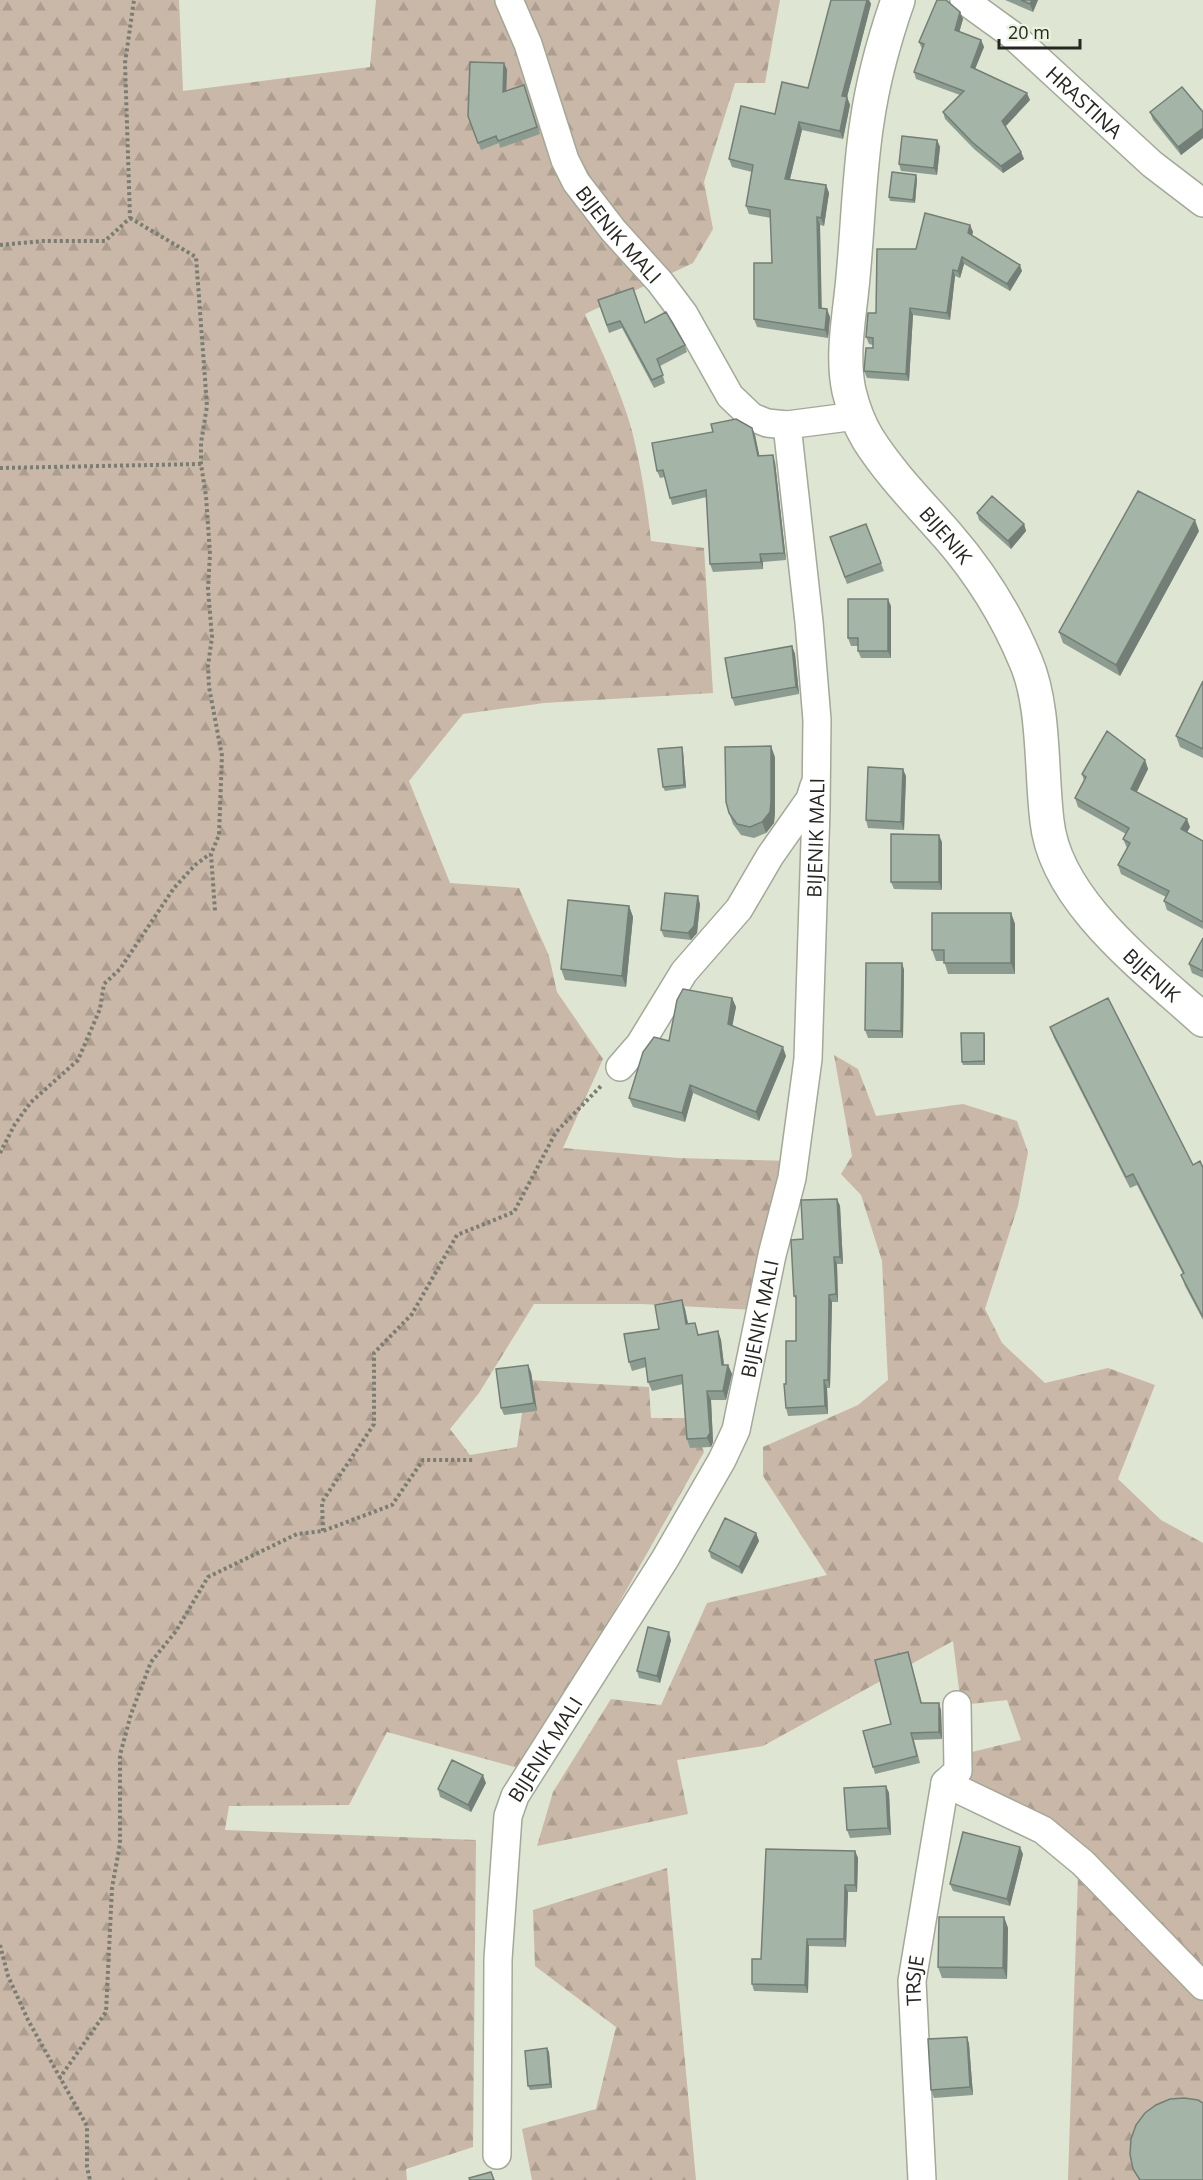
<svg xmlns="http://www.w3.org/2000/svg" width="1203" height="2180" font-family="'Open Sans',sans-serif">
  <style>
    .forest { fill: url(#forest-firs) }
    .lines { fill: none; stroke-linecap: round; stroke-linejoin: round }
    .street-casing { stroke: #a2a997; stroke-width: 30 }
    .secondary-casing { stroke: #a2a997; stroke-width: 36 }
    .path { stroke: #7a7e72; stroke-width: 4; stroke-dasharray: 3 3; stroke-linecap: butt }
    .street { stroke: #fff; stroke-width: 27 }
    .secondary { stroke: #fff; stroke-width: 33 }
    .wall { fill: #8d9c90 }
    .shaded-wall { fill: #737f76 }
    .building { fill: #a4b5a8; stroke: #737f76; stroke-width: 1.5 }
    .labels { text-anchor: middle; dominant-baseline: central; stroke-width: 4.5; stroke-linejoin: round; paint-order: stroke }
    .street-label { font-size: 20px; fill: #252720; stroke: #ebf2df }
  </style>
  <defs>
    <pattern id="forest-firs" width="22" height="20" patternUnits="userSpaceOnUse" patternTransform="scale(1.5)"><rect width="22" height="20" fill="#c9b7a7"/><path d="M5 1l3.5 6h-7zM16 11l3.5 6h-7z" fill="#ac9d8f"/></pattern>
  </defs>
  <rect width="100%" height="100%" fill="#dee5d2"/>
  <path class="forest" d="M0 0H179L183 91 370 67 376 0H780L765 83H735L704 182 713 229 693 263 585 314C602 352 621 391 632 431 641 467 647 504 651 541L704 548 713 693 544 703 463 714 409 781 450 883 519 888 549 956 557 992 603 1059 563 1148 678 1158 793 1161 755 1310 641 1304H534L479 1393 450 1429 470 1455 517 1447 527 1380 649 1387 651 1418H692L704 1452 525 1770 387 1732 349 1805 229 1806 225 1830 476 1840 473 2147 406 2169 407 2180H0Z
    M834 1055 858 1069 876 1116 963 1104 1017 1121 1028 1152 1018 1206 985 1309 1002 1343 1045 1383 1108 1368 1155 1385 1118 1479 1161 1520 1203 1543V2180H1068L1079 1846 966 1789 972 1752 1021 1740 1007 1700 961 1705 953 1641 763 1746 677 1760 688 1814 537 1846 553 1792 611 1699 661 1705 707 1603 827 1575 763 1476V1447L858 1405 888 1380 882 1261 861 1195 841 1174 852 1156Z
    M667 1868 696 2180H532L522 2129 596 2109 616 2027 535 1966 533 1910Z"/>
  <g class="lines">
    <g class="street-casing">
      <g id="street">
        <path id="s1" d="M509 0 528 44 565 160 576 182 613 230 660 282 684 314 730 396 752 417 767 423 787 425"/>
        <path id="s2" d="M964 0 1011 34 1152 164 1203 203"/>
        <path d="M620 1067 640 1044 684 972 739 909 770 856 810 799 814 786"/>
        <path d="M945 1783 1043 1830 1083 1863 1203 1986"/>
        <path id="s3" d="M497 2155 498 1959 508 1816 515 1796 665 1559 722 1460 736 1430 772 1255 792 1178 808 1059 816 809 817 720 809 622 787 425 856 416"/>
        <path id="s4" d="M922 2180 912 1981 945 1783 958 1771 957 1705"/>
      </g>
    </g>
    <g class="secondary-casing">
      <g id="secondary">
        <path id="s5" d="M898 0C884 40 873 80 867 122 859 173 858 225 853 277 850 314 841 354 849 391 853 408 859 424 868 439 891 475 920 504 948 536 981 574 1007 616 1026 662 1045 706 1041 774 1047 821 1055 901 1147 969 1203 1020"/>
      </g>
    </g>
    <path class="path" d="M130 218 196 257 207 406 201 443V464L206 496 210 554 208 589 212 637 208 666 209 687 222 756 219 835 211 854 215 911
      M0 245 43 241H105L130 218 125 63 134 0
      M0 468 201 464
      M0 1153 15 1124 31 1102 78 1060 100 1009 104 984 120 969 174 888 195 865 210 854
      M323 1531 322 1502 374 1424V1353L412 1314 457 1235 514 1212 556 1132 602 1085
      M0 1945 8 1976 28 2020 87 2126V2167L90 2180
      M59 2079 106 2012 112 1888 120 1844V1755L131 1714 151 1662 176 1631 208 1577 297 1534 323 1531 392 1505 423 1460H475"/>
    <use href="#street" class="street"/>
    <use href="#secondary" class="secondary"/>
  </g>
  <path class="wall" d="M831 0H869L871 4 847 97 850 105 843 139 802 130 790 179 826 185 829 193 824 226 820 225 821 308 830 317 828 338 757 327 754 319 772 263 771 218 749 214 746 206 752 172 732 167 729 159 775 114 808 88Z
    M1005 0H1038L1033 12Z
    M960 12 963 19 959 32 981 40 984 47 975 69 1030 100 1005 127 1021 152 1024 159 1003 173 974 149 945 119 943 112 960 95 916 79 914 72 922 49 919 42Z
    M504 63 507 70 506 91 524 85 540 134 500 148 499 143 481 150 468 116Z
    M1150 112H1203V138L1181 155 1153 120Z
    M937 140 940 147 937 175 901 171 899 164Z
    M916 175 917 179 915 203 890 201 889 197Z
    M970 225 973 232 972 235 1022 271 1010 291 964 264 960 278 955 276 950 320 913 315 909 381 867 378 864 371 873 348V345L869 344 866 337 876 313 916 249Z
    M598 300 645 323 685 345 687 352 660 366 665 383 654 388 622 328 609 333Z
    M752 428 755 435 759 456 775 462 786 560 763 562V569L713 572 710 564 707 497 672 505 665 477 660 478 657 471Z
    M977 513 1024 524 1026 531 1011 549 979 520Z
    M866 524 884 571 847 584 830 537Z
    M1199 531 1120 676 1063 643 1059 632Z
    M891 606V658H861L858 651V646H851L848 638Z
    M792 646 795 654 799 694 735 706 732 698Z
    M1203 681V758L1180 747 1176 736Z
    M682 747 683 751 686 788 665 791 663 787Z
    M775 757V812L774 823 766 833 754 838 741 835 733 824 729 813Z
    M1145 760 1148 769 1136 792 1190 827 1187 832 1203 841V929L1167 910 1164 901 1166 897 1121 874 1118 865 1127 848 1123 839 1126 834 1078 807 1075 798 1084 781 1082 774Z
    M906 776 904 830 868 828 866 820Z
    M942 842V890L894 889 891 882Z
    M700 904 697 933 691 940 664 937 661 930Z
    M629 906 633 917 626 987 565 980 561 969Z
    M1011 913 1015 924V974H948L944 961H936L932 950Z
    M1203 939V978L1192 973 1189 964Z
    M902 963 904 970 903 1038H868L865 1030Z
    M732 998 736 1007 732 1026 786 1056 759 1121 693 1093 685 1122 633 1107 629 1098 669 1041Z
    M1050 1027 1193 1165 1203 1168V1320L1185 1286 1181 1275 1183 1274 1137 1185 1130 1188 1054 1038Z
    M984 1033 985 1037V1065H963L962 1062Z
    M837 1199 840 1206 843 1264H837L838 1302H832L830 1388H827L828 1414 788 1416 786 1408V1384L796 1341V1300L794 1296 803 1239Z
    M682 1300 685 1309 688 1324 699 1335 718 1331 721 1340 724 1365H728L732 1374 726 1400H711L713 1442 711 1447 690 1448 687 1439 683 1384 652 1391 648 1382 646 1367 632 1371 629 1362 659 1329Z
    M531 1372 537 1411 504 1415 501 1408Z
    M756 1533 759 1541 742 1574 711 1558 709 1551Z
    M671 1640 660 1683 639 1678 637 1671Z
    M910 1659 922 1703 941 1710 942 1739 914 1740 920 1763 875 1774 873 1767 891 1724Z
    M486 1783 471 1812 440 1797 438 1789Z
    M886 1786 889 1793 891 1835 850 1838 847 1830Z
    M855 1851 858 1858 857 1892H848L846 1947 809 1946 808 1993 754 1991 752 1984 761 1959Z
    M1023 1854 1010 1906 953 1891 950 1884Z
    M1004 1917 1008 1928 1007 1979 942 1978 938 1967Z
    M967 2037 969 2044 973 2095 934 2098 931 2090Z
    M547 2048 549 2052 552 2088 530 2090 528 2086Z"/>
  <path class="shaded-wall" d="M867 0H869L871 4 847 97 850 105 843 139 840 131 842 96Z
    M1032 0H1038L1033 12 1030 4Z
    M960 12 963 19 958 37 955 30Z
    M981 40 984 47 973 74 971 67Z
    M504 63 507 70 506 99 503 92Z
    M1027 93 1030 100 1004 128 1002 121Z
    M799 122 802 130 788 187 785 179Z
    M1203 128V138L1181 155 1178 147Z
    M937 140 940 147 937 175 934 168Z
    M1021 152 1024 159 1003 173 1001 166Z
    M916 175 917 179 915 203 913 200Z
    M826 185 829 193 824 226 821 218Z
    M817 217 820 225 822 316 819 308Z
    M970 225 973 232 971 239 968 233Z
    M962 257 964 264 960 278 958 271Z
    M1020 265 1022 271 1010 291 1007 284Z
    M953 270 955 276 950 320 947 313Z
    M910 308 913 315 909 381 906 374Z
    M827 309 830 317 828 338 825 330Z
    M752 428 755 435 761 463 758 456Z
    M773 455 775 462 786 560 784 553Z
    M1195 520 1199 531 1120 676 1116 665Z
    M1024 524 1026 531 1011 549 1008 541Z
    M760 554 763 562V569L761 562Z
    M888 599 891 606V658L888 651Z
    M792 646 795 654 799 694 796 687Z
    M771 746 775 757V812L774 823 766 833 762 822Z
    M682 747 683 751 686 788 684 785Z
    M1145 760 1148 769 1134 798 1131 789Z
    M903 769 906 776 904 830 901 822Z
    M1187 819 1190 827 1184 838 1181 829Z
    M939 835 942 842V890L939 882Z
    M698 896 700 904 697 933 691 940 688 933Z
    M629 906 633 917 626 987 622 976Z
    M1011 913 1015 924V974L1011 963Z
    M902 963 904 970 903 1038 901 1031Z
    M732 998 736 1007 731 1033 728 1024Z
    M984 1033 985 1037V1065L984 1061Z
    M783 1047 786 1056 759 1121 756 1112Z
    M690 1085 693 1093 685 1122 682 1113Z
    M837 1199 840 1206 843 1264 840 1257Z
    M834 1257 837 1264 838 1302 836 1294Z
    M829 1295 832 1302 830 1388 828 1380Z
    M682 1300 685 1309 690 1333 686 1324Z
    M718 1331 721 1340 725 1374 722 1365Z
    M528 1365 531 1372 537 1411 534 1403Z
    M728 1365 732 1374 726 1400 723 1391Z
    M824 1380 827 1388 828 1414 825 1406Z
    M707 1391 711 1400 713 1442 711 1447 707 1438Z
    M756 1533 759 1541 742 1574 739 1567Z
    M669 1632 671 1640 660 1683 657 1676Z
    M939 1703 941 1710 942 1739 939 1732Z
    M483 1775 486 1783 471 1812 468 1805Z
    M886 1786 889 1793 891 1835 888 1828Z
    M1020 1847 1023 1854 1010 1906 1007 1899Z
    M855 1851 858 1858 857 1892 855 1885Z
    M845 1885 848 1892 846 1947 844 1939Z
    M1004 1917 1008 1928 1007 1979 1003 1968Z
    M807 1939 809 1946 808 1993 805 1985Z
    M967 2037 969 2044 973 2095 970 2087Z
    M547 2048 549 2052 552 2088 550 2084Z"/>
  <path class="building" d="M831 0H867L842 96 847 97 840 131 799 122 785 179 826 185 821 218 817 217 819 308 827 309 825 330 754 319V263H772L770 210 746 206 753 165 729 159 741 106 775 114 782 82 808 88Z
    M937 0H946L960 12 955 30 981 40 971 67 1027 93 1002 121 1021 152 1001 166 972 142 943 112 964 91 914 72 924 44 919 42Z
    M1021 0H1032L1030 4Z
    M470 62 504 63 503 92 524 85 537 127 498 141 496 136 478 143 468 116Z
    M1182 87 1203 112V128L1178 147 1150 112Z
    M902 136 937 140 934 168 899 164Z
    M892 172 916 175 913 200 889 197Z
    M925 213 970 225 968 233 1020 265 1007 284 962 257 958 271 953 270 947 313 910 308 906 374 864 371 866 348H873V338L866 337 868 313H876L877 249H916Z
    M633 288 645 323 666 312 685 345 657 359 663 375 652 380 620 321 607 325 598 300Z
    M736 419 752 428 758 456 773 455 784 553 760 554 761 562 710 564 706 490 670 498 663 470 657 471 652 443 713 432 711 424Z
    M1138 491 1195 520 1116 665 1059 632Z
    M992 496 1024 524 1008 541 977 513Z
    M866 524 881 563 845 577 830 537Z
    M848 599H888V651H858V638H848Z
    M792 646 796 687 732 698 725 658Z
    M1203 681V749L1176 736Z
    M1107 731 1145 760 1131 789 1187 819 1181 829 1203 841V922L1164 901 1169 891 1118 865 1130 843 1123 839 1129 828 1075 798 1086 777 1082 774Z
    M771 746V801L770 812 762 822 750 827 737 824 729 813 726 802 725 747Z
    M682 747 684 785 663 787 658 749Z
    M868 767 903 769 901 822 866 820Z
    M891 834 939 835V882H891Z
    M665 893 698 896 694 926 688 933 661 930Z
    M568 900 629 906 622 976 561 969Z
    M932 913H1011V963H944V950H932Z
    M1203 938V971L1189 964Z
    M866 963H902L901 1031 865 1030Z
    M683 989 732 998 728 1024 783 1047 756 1112 690 1085 682 1113 629 1098 643 1052 654 1037 669 1041 677 1000Z
    M1108 998 1193 1165 1200 1161 1203 1168V1317L1181 1275 1184 1273 1133 1174 1126 1177 1050 1027Z
    M961 1033H984V1061L962 1062Z
    M837 1199 840 1257H834L836 1294 829 1295 828 1380H824L825 1406 786 1408 784 1384H786V1341H796V1296H794L791 1240 803 1239 801 1200Z
    M682 1300 686 1324 695 1323 698 1335 718 1331 722 1365H728L723 1391H707L710 1433 707 1438 687 1439 682 1375 648 1382 645 1358 629 1362 624 1334 659 1329 655 1305Z
    M528 1365 534 1403 501 1408 496 1369Z
    M725 1518 756 1533 739 1567 709 1551Z
    M648 1627 669 1632 657 1676 637 1671Z
    M908 1652 921 1703H939V1732L911 1733 917 1756 873 1767 863 1731 891 1724 875 1660Z
    M452 1760 483 1775 468 1805 438 1789Z
    M886 1786 888 1828 847 1830 844 1788Z
    M963 1832 1020 1847 1007 1899 950 1884Z
    M766 1849 855 1851V1885H845L844 1939H807L805 1985 752 1984V1959H761Z
    M939 1917H1004L1003 1968 938 1967Z
    M967 2037 970 2087 931 2090 928 2039Z
    M547 2048 550 2084 528 2086 525 2051Z
    M1184 2098 1198 2100 1203 2103V2180H1140L1133 2169 1130 2154 1131 2139 1136 2125 1145 2113 1156 2105 1170 2099Z
    M491 2172 494 2180H470L469 2178Z"/>
  <g class="labels">
    <g class="street-label">
      <text stroke="none"><textPath href="#s2" startOffset="158">HRASTINA</textPath></text>
      <text stroke="none"><textPath href="#s1" startOffset="262">BIJENIK MALI</textPath></text>
      <text stroke="none"><textPath href="#s5" startOffset="572">BIJENIK</textPath></text>
      <text stroke="none"><textPath href="#s3" startOffset="1388">BIJENIK MALI</textPath></text>
      <text stroke="none"><textPath href="#s5" startOffset="1074">BIJENIK</textPath></text>
      <text stroke="none"><textPath href="#s3" startOffset="902">BIJENIK MALI</textPath></text>
      <text stroke="none"><textPath href="#s3" startOffset="416">BIJENIK MALI</textPath></text>
      <text stroke="none"><textPath href="#s4" startOffset="200">TRSJE</textPath></text>
    </g>
  </g>
  <path d="M999 39v9h81v-9" fill="none" stroke="#252720" stroke-width="3"/>
  <text x="1008" y="39" font-size="18" fill="#252720" stroke="#ebf2df" stroke-width="4.5" paint-order="stroke">20 m</text>
</svg>
